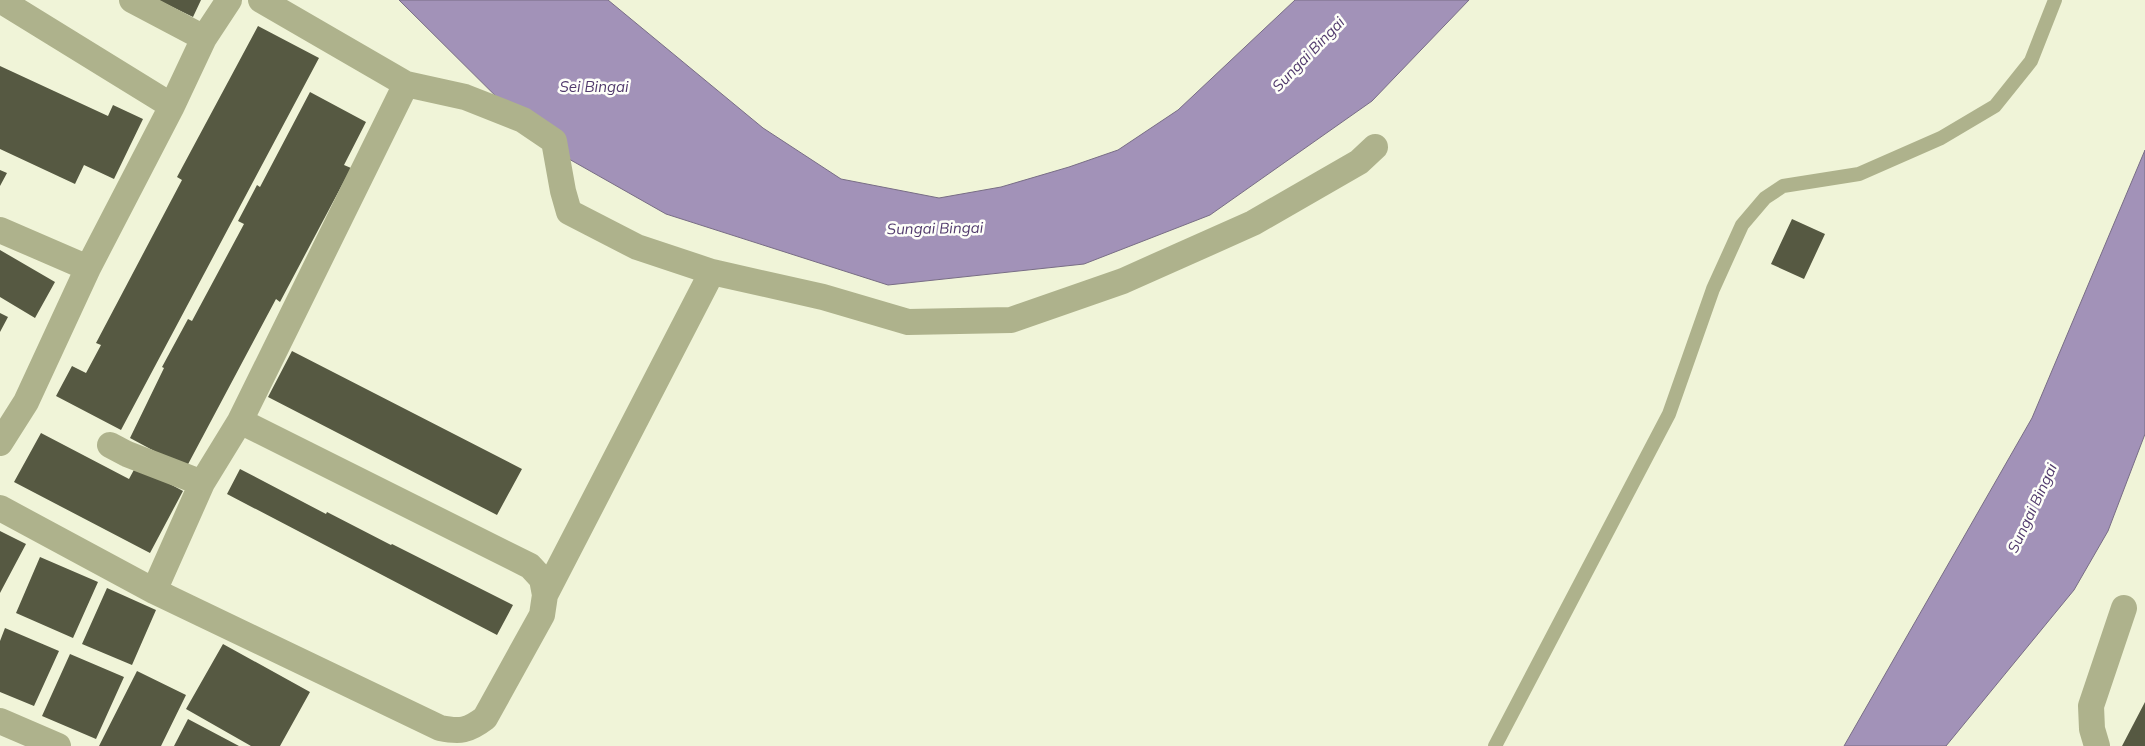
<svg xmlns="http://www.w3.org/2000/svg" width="2145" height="746" font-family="Mulish,sans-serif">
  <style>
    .water { fill: #a292b8; stroke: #786d85 }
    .building { fill: #565942 }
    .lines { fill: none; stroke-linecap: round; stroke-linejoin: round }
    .service { stroke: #aeb28c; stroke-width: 14 }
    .minor { stroke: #aeb28c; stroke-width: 26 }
    .labels { text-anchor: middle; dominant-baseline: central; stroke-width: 5; stroke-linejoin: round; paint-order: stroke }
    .water-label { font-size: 15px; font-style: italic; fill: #513a6d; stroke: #fefff9 }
  </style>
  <rect width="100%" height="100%" fill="#f0f4d8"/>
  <path class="water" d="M399 0H608L763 128 841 179 939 198 1001 187 1069 167 1118 150 1178 110 1295 0H1469L1372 101 1210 215 1084 264 888 285 666 214 546 146Z
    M2145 150V434L2108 531 2074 590 1946 746H1844L2032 418Z"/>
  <path class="building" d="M158 0H201L193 17Z
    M258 26 319 58 121 430 56 396 72 366 86 373 101 345 96 343 182 180 177 177Z
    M0 66 108 116 113 105 143 119 114 179 84 165 75 184 0 149Z
    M310 92 366 122 344 165 351 168 280 302 276 299 186 468 130 438 164 368 162 367 188 319 192 321 244 224 238 221 257 185 260 187Z
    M0 170 7 173 0 186Z
    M1792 219 1825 234 1804 279 1771 264Z
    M0 250 55 282 35 318 0 297Z
    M0 313 8 317 0 332Z
    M292 351 522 469 497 515 268 397Z
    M41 433 129 479 136 466 183 491 150 553 14 482Z
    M240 469 326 514 327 512 391 545 392 544 513 605 497 635 227 494Z
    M0 531 26 544 0 593Z
    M40 557 98 582 73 638 16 613Z
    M107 588 156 610 132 665 82 644Z
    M5 628 59 651 34 706 0 692V641Z
    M223 644 310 692 280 746H251L186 709Z
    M70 654 124 677 96 739 42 716Z
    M137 671 186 695 161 746H99Z
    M2145 702V746H2122Z
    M188 719 239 746H174Z"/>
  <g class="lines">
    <path class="service" d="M1495 746 1669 414 1713 289 1742 225 1765 198 1783 186 1859 174 1941 138 1995 106 2031 61 2055 0"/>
    <path class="minor" d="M0 0 172 106
      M132 0 204 38
      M261 0 406 84 465 97 523 120 554 141 563 191 569 212 637 247 712 272 823 297 908 322 1011 320 1123 281 1253 223 1359 162 1375 147
      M0 230 88 268
      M0 443 26 402 88 268 172 106 204 38 229 0
      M110 445 127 454 202 483
      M0 508 154 591 440 728C460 732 468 731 485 718L542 615 545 595 542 579 530 566 240 421
      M154 591 202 483 240 421 406 84
      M545 595 712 272
      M0 721 58 746
      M2097 746 2092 729 2091 706 2124 608"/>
  </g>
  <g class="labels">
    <g class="water-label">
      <text transform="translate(1308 54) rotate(-46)">Sungai Bingai</text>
      <text x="594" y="86">Sei Bingai</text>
      <text transform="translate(935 228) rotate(-1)">Sungai Bingai</text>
      <text transform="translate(2032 508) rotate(-65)">Sungai Bingai</text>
    </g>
  </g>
</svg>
